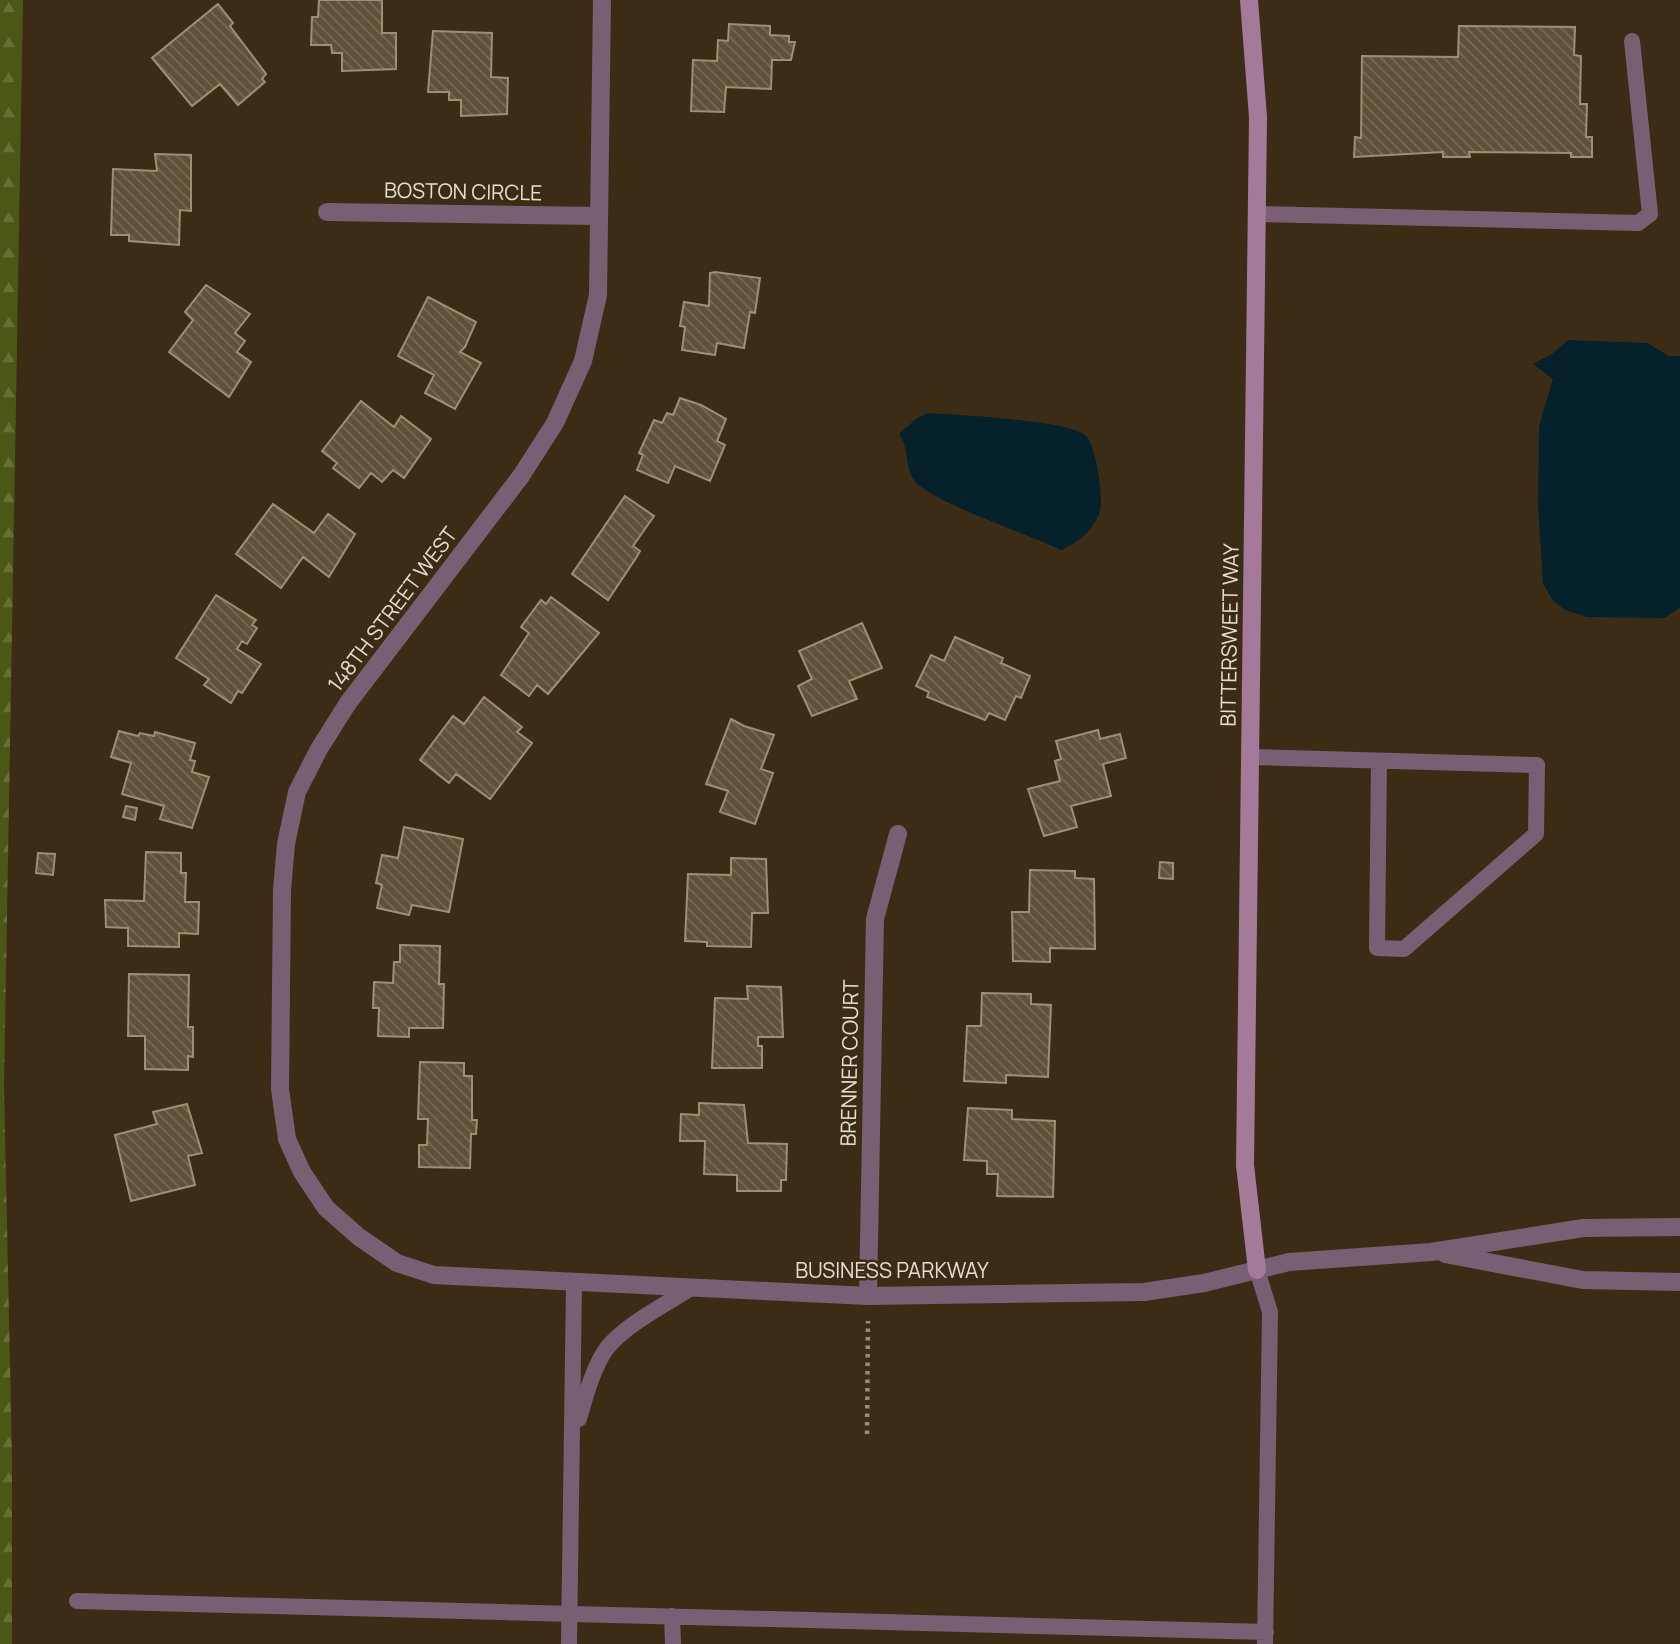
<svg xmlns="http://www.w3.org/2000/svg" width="1680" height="1644" font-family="Manrope,sans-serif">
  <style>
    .forest { fill: url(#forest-firs) }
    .water { fill: #04212c }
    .building { fill: url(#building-back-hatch); stroke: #9f8d74; stroke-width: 2 }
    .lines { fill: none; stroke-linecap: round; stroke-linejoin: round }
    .path { stroke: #998c7b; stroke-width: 4.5; stroke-dasharray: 3.5 5; stroke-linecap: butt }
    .lane { stroke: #7a5f74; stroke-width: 16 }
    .street { stroke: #7a5f74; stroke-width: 18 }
    .secondary { stroke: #a37a9a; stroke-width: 18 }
    .labels { text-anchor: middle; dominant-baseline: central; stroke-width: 5; stroke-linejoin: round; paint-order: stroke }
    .street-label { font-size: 21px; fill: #e6dccf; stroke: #3c2c16 }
  </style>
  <defs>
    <pattern id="forest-firs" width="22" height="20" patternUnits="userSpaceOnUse" patternTransform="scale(1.75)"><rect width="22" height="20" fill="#4b5815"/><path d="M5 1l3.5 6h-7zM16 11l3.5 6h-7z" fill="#656f36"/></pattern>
    <pattern id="building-back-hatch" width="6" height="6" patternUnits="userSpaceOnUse" patternTransform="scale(1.75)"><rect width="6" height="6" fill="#615038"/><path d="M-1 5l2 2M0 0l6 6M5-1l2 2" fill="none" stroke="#786954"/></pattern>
  </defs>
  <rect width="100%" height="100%" fill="#3c2c16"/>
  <path class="forest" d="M0 0H23L4 1087 12 1458V1644H0Z"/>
  <path class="water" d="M1568 340 1647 343 1669 356H1680V608L1664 618 1587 617 1565 610 1553 601 1543 583 1538 506 1539 426 1553 379 1533 364 1552 354Z
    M928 413C955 415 1072 420 1086 436 1096 447 1100 483 1101 498 1103 522 1082 541 1061 550 1031 535 930 502 914 480 904 465 910 449 899 434L917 418Z"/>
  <path class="building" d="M319 0H382V33H396V69L342 71V53H332L331 45H311L312 17H318Z
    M218 4 233 23 230 26 266 74 262 79 265 82 238 105 220 84 192 106 152 58Z
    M729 24 770 26V35L789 36V42H795L791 60H772L771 89 726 87 724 112 691 111 693 60 717 61 718 40 728 41Z
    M1459 26 1575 27 1574 55 1581 56 1580 104H1587L1586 137H1592V157H1571V153L1469 152 1470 157H1443V152L1354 157 1355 137 1361 138 1362 56 1458 57Z
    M433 31 492 33 491 77 508 78 507 114 461 116V100H449V92H428Z
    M155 154 191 155V211L180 210 179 245 129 241V235H111L113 169 157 171Z
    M715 272 760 278 755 313 750 312 744 348 717 343 715 355 682 350 685 327 680 326 684 302 709 306 710 273Z
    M206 285 250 314 235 333 245 341 237 352 251 362 229 397 169 352 193 320 185 312Z
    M428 297 476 322 465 347 460 352 481 363 455 409 425 393 434 375 398 356Z
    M680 398 701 405 726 419 717 441 725 445 710 481 675 466 668 483 637 470 643 455 639 453 654 420 662 423 667 413 673 415Z
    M361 401 394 427 401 416 431 439 404 478 393 470 382 482 371 473 359 488 333 468 337 463 322 451Z
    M625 496 654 516 633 546 640 551 636 558 608 600 572 574Z
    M273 504 314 533 328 514 355 534 329 577 303 557 281 588 236 554Z
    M216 595 256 620 252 625 257 628 247 644 242 641 237 649 261 664 242 693 238 691 231 703 204 685 209 679 176 658Z
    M551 597 599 633 548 694 537 685 529 696 501 675 529 633 521 627 541 600 546 604Z
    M862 623 882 668 849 681 857 699 812 716 798 686 812 679 799 651Z
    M955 637 1003 658 1001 663 1030 676 1021 698 1016 696 1005 720 989 713 985 720 927 697 929 692 916 686 931 655 944 661Z
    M484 697 522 727 517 732 532 743 490 799 456 774 449 783 420 760 453 716 464 724Z
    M731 719 744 726 774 735 761 769 773 773 755 824 720 812 728 791 706 784Z
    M1098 730 1100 739 1120 734 1126 758 1103 764 1111 796 1071 806 1077 827 1044 836 1028 789 1060 781 1055 761 1061 759 1056 741Z
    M119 731 138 736 140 733 154 736 155 732 195 743 190 760 195 761 192 772 209 777 192 828 160 819 164 806 122 794 131 763 111 757Z
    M126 806 137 808 135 820 123 817Z
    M404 827 463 839 449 912 412 905 409 915 377 908 382 885 376 883 382 855 398 858Z
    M146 852 181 853V873H186L185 902H199L198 934 179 933V947L128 946V928L106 927 105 900 144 901Z
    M38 853 55 854 53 875 36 873Z
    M731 858 766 859 768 913H752L751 947 707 946V942L685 941 688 874 731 875Z
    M1160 862 1173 863V879L1159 878Z
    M1030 870 1075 871V878L1094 879 1095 949 1050 948V962L1013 961 1012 912H1029Z
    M400 945 440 946 439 984H444L443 1028H409V1037L378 1036 379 1008H373L374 982 393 983 394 962H400Z
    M129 974 189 975 188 1027H193V1057L188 1056V1070L145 1069V1036H128Z
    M747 986 781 987 783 1037H758V1046H762V1068H712L715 998 748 999Z
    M982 993 1031 994V1004L1051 1005 1048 1077 1006 1075V1083L964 1081 967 1026H981Z
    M420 1062 464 1063V1076H472V1120H477L476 1134H471L470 1168 419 1167V1145H427L428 1119H418Z
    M699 1103 744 1105 748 1143 787 1144 786 1180H781V1191H737V1175L704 1174 705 1141H680L681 1114 699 1115Z
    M187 1104 202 1153 188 1156 195 1185 131 1201 115 1135 157 1124 153 1112Z
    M968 1108 1012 1110V1119L1055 1121 1053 1197 997 1196 998 1174H987V1161L964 1160Z"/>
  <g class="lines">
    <path class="path" d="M867 1434 868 1321"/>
    <path class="lane" d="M1257 214 1638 223 1650 214 1632 41
      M1250 757 1537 765 1536 834 1404 949 1377 948 1379 761
      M1257 1270 1270 1312 1265 1644
      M579 1419C585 1398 593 1367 607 1348 625 1325 666 1304 691 1288
      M77 1601 1266 1632
      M672 1616 673 1644
      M569 1644 574 1283"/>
    <path class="street" d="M602 0 598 295 583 361 555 423 521 476 348 703 319 749 297 792 286 844 282 890 280 1089 287 1139 302 1172 326 1208 359 1237 397 1263 434 1275 868 1296 1144 1292 1204 1283 1289 1262 1431 1252 1583 1228 1680 1227
      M327 212 598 216
      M1445 1254 1583 1280 1680 1282
      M868 1296 875 919 898 834"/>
    <path class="secondary" d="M1249 0 1258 117 1245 1165 1257 1270"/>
  </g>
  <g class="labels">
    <g class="street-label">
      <text transform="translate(463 191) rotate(1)">BOSTON CIRCLE</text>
      <text transform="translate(392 609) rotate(-53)">148TH STREET WEST</text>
      <text transform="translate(1229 635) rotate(-89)">BITTERSWEET WAY</text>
      <text transform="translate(849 1063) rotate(-89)">BRENNER COURT</text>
      <text x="892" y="1270">BUSINESS PARKWAY</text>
    </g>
  </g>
</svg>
